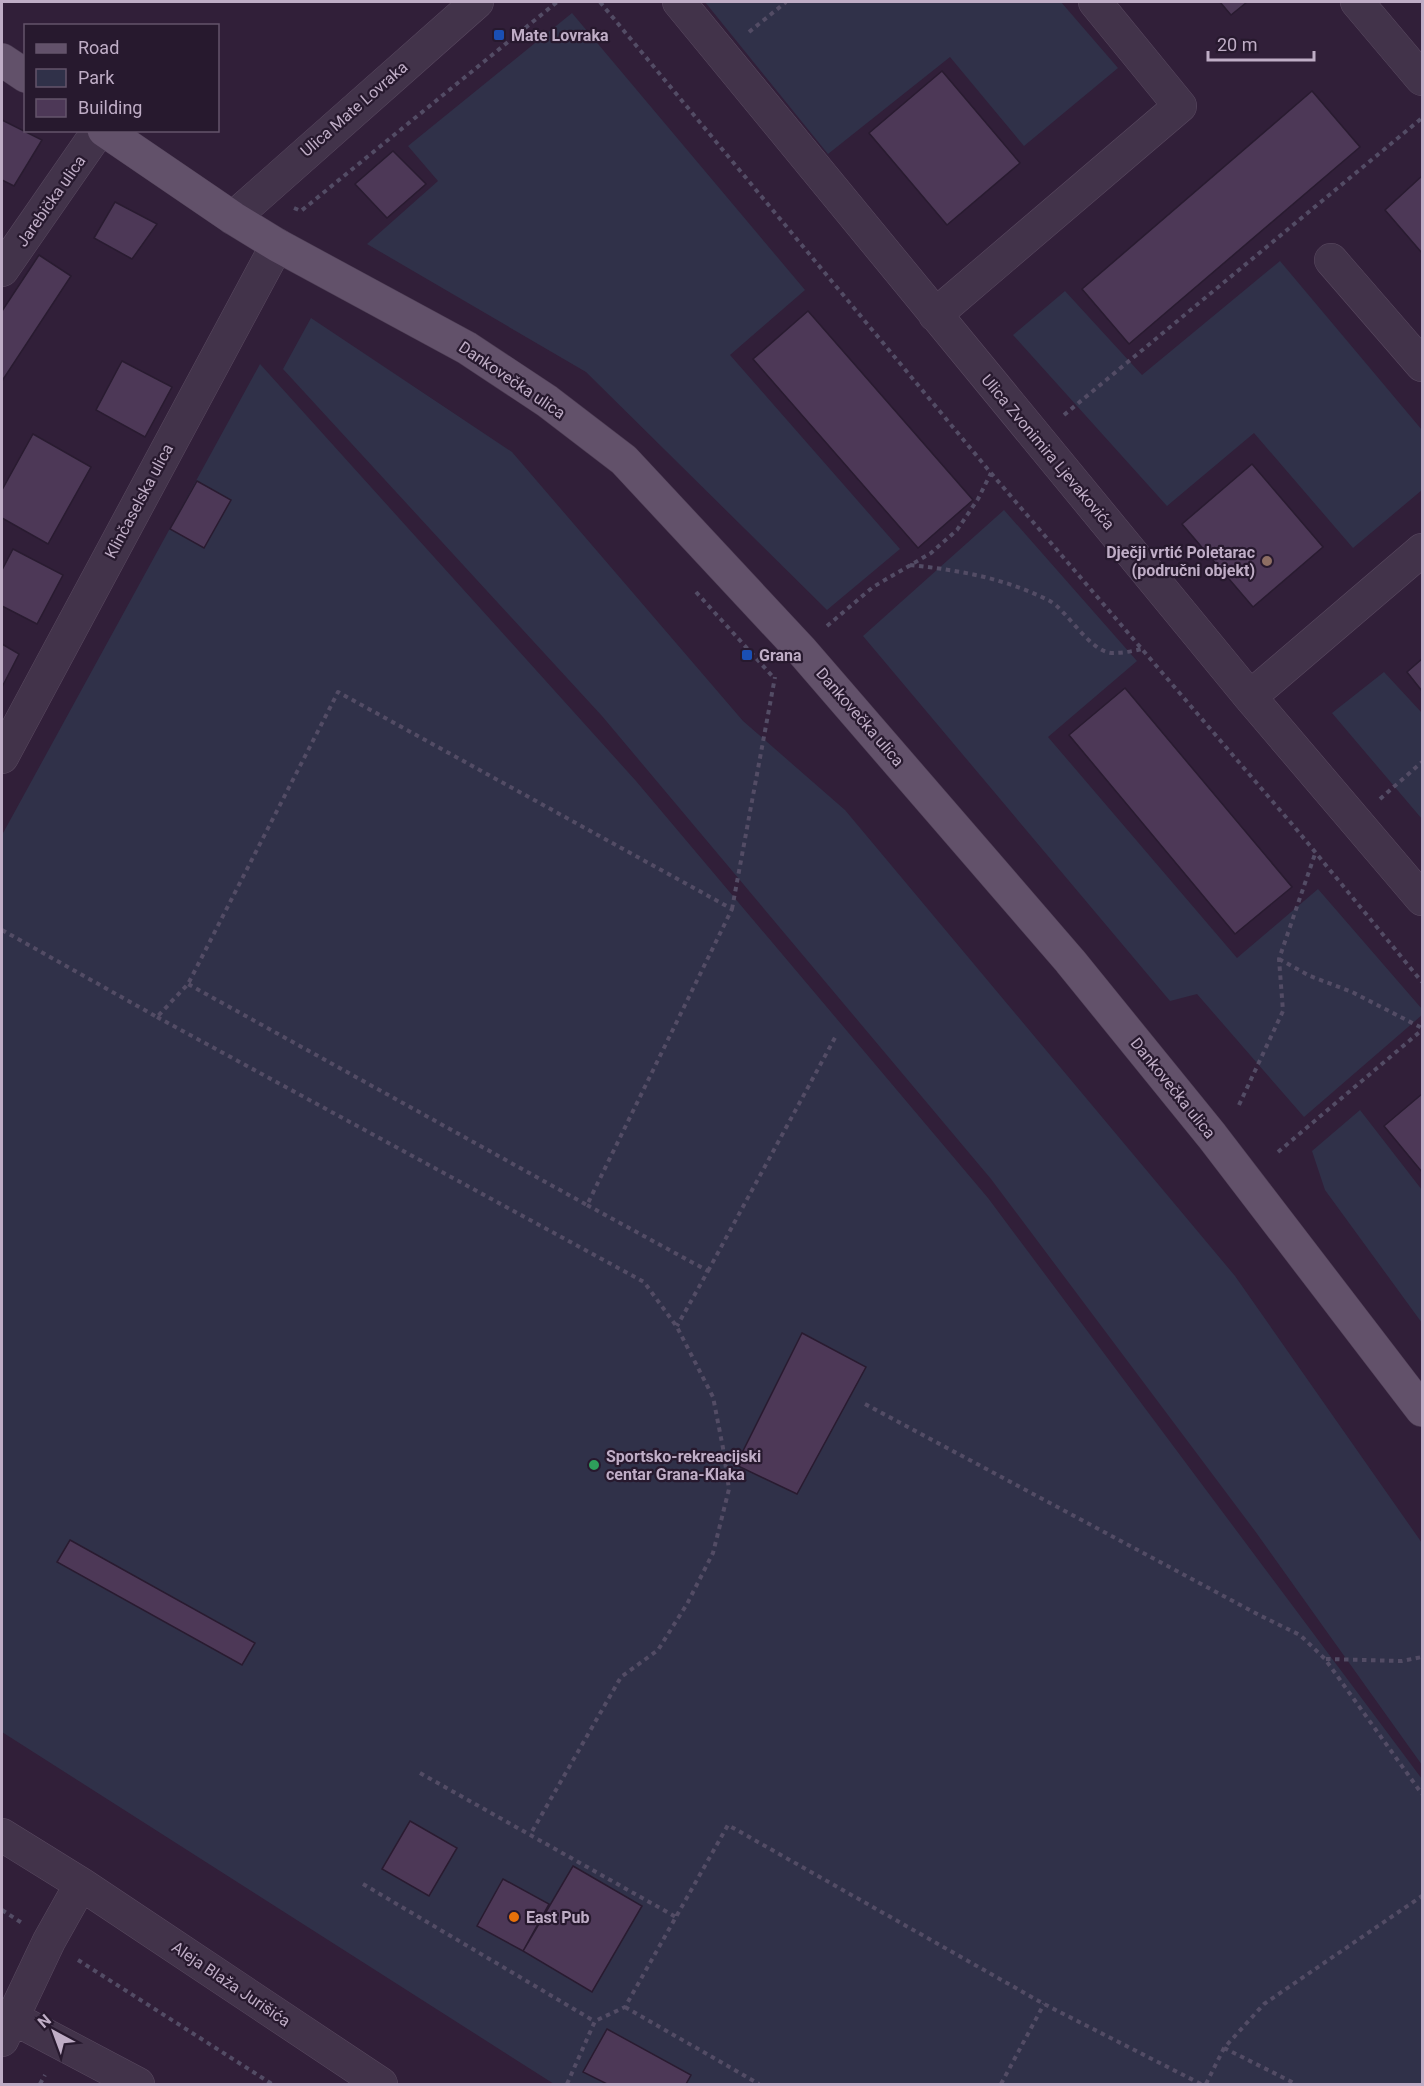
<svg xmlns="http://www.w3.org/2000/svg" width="1424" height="2086" font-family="Roboto,sans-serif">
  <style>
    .green { fill: #303149 }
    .building { fill: #4d3857; stroke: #291b30; stroke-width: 1.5 }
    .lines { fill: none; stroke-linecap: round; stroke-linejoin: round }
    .minor-casing { stroke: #5a4a61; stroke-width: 34 }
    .major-casing { stroke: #4c3c53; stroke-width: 34 }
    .path { stroke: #534c65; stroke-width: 4; stroke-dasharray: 4.5 4.5; stroke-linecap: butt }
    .minor { stroke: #42334a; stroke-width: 33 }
    .major { stroke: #62516a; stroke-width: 33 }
    .transit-dot { fill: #1a4fb4; stroke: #27192e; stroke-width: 2 }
    .education-dot { fill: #8d6e63; stroke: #27192e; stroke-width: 2 }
    .leisure-dot { fill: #2e9e5b; stroke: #27192e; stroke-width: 2 }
    .food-dot { fill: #e8710a; stroke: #27192e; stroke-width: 2 }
    .labels { text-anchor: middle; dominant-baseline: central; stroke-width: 4.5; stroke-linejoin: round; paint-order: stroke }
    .poi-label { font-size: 16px; font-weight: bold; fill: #bfadc6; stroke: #27192e; text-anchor: start }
    .street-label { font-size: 16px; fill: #bfadc6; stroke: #27192e }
  </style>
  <rect width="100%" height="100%" fill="#311f39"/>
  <path class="green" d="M705 2H1061L1118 68 1024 146 950 57 828 154Z
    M572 13 805 290 730 355 900 549 827 610 586 372 367 244 438 181 408 146Z
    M1280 261 1422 430V490L1353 548 1254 433 1167 506 1013 335 1065 291 1142 375Z
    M311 318 512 452 743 721 845 810 1235 1276 1422 1543V1765L1255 1531 991 1179 602 716 283 369Z
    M260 364 636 781 988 1198 1422 1779V2084H554L2 1732V835Z
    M1004 510 1137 661 1048 737 1237 958 1318 889 1422 1009V1015L1304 1117 1197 994 1170 1001 863 636Z
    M1384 672 1422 713V819L1332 713Z
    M1360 1110 1422 1190V1323L1325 1190 1312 1151Z"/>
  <path class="building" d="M1220 2H1247L1231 15Z
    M942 71 1020 163 947 225 869 133Z
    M1312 91 1360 147 1129 344 1082 289Z
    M2 120 42 140 14 186 2 180Z
    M393 151 426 184 387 218 355 184Z
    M1422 176V253L1385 210Z
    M115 202 157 224 132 259 94 238Z
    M39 255 71 276 2 381V311Z
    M808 311 973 500 918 548 753 359Z
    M122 361 172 387 145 437 96 410Z
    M33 434 91 467 48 544 2 518V490Z
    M1252 464 1323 547 1253 607 1182 524Z
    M197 481 231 500 204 548 170 529Z
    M13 549 63 575 37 624 2 606V570Z
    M2 644 19 654 2 687Z
    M1422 659V691L1407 672Z
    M1125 688 1292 887 1235 934 1069 735Z
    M1422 1094V1172L1384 1126Z
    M802 1333 866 1367 797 1494 736 1465Z
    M70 1540 255 1643 242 1665 57 1562Z
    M410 1821 457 1848 429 1896 382 1869Z
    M573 1866 642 1906 592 1992 523 1951Z
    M503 1879 549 1904 523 1951 477 1926Z
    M607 2029 691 2075 686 2084H607L583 2072Z"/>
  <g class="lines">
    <g class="minor-casing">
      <path id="minor" d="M679 2 1250 697 1422 899
        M1357 2 1422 79
        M233 218 477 2
        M1331 260 1422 365
        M2 270 99 130
        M935 315 1180 106 1095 2
        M1250 697 1422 550
        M2 757 277 245
        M2 1835 81 1884 381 2084
        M13 2018 138 2084
        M2 2040 49 1941 81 1884"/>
    </g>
    <g class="major-casing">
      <path id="major" d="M2 60 26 76
        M104 130 233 218 277 245 467 348 547 401 624 460 802 651 1070 961 1212 1136 1422 1410"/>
    </g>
    <path class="path" d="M600 2 991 473 1297 830 1422 982
      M749 32 786 2
      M294 208 301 211 557 2
      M1064 415 1422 118
      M910 565C958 570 1004 578 1048 600 1068 610 1090 654 1114 653 1123 653 1133 651 1142 649
      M696 592 774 678
      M827 626 873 587 931 553 957 530 978 499 991 473
      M1380 799 1422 762
      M732 909 775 677
      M2 930 157 1017 188 984 338 692 732 909 587 1205 188 984
      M1279 959 1310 976 1352 992 1422 1028
      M157 1017 644 1282 677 1327 713 1397 723 1448 729 1489 713 1553 687 1604 658 1650 621 1677 530 1835
      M1239 1105 1283 1011 1279 959 1315 854
      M1278 1152 1422 1030
      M587 1205 708 1271 677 1326
      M708 1271 837 1034
      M865 1404 1259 1615 1300 1635 1325 1659 1422 1794
      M1326 1659 1402 1661 1422 1657
      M420 1773 676 1917
      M363 1884 594 2021
      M2 1910 22 1923
      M78 1960 272 2084
      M625 2007 759 2084
      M1224 2048 1296 2084
      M40 2084 45 2075
      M567 2084 595 2021 625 2007 728 1825 1044 2004 1201 2084
      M1001 2084 1044 2004
      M1206 2084 1224 2048 1264 2004 1422 1896"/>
    <use href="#minor" class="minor"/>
    <use href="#major" class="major"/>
  </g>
  <g class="transit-dot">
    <rect x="493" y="29" width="12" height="12" rx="3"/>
    <rect x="741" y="649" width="12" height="12" rx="3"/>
  </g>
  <circle class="education-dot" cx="1267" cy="561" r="6"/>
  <circle class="leisure-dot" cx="594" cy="1465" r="6"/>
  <circle class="food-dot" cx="514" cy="1917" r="6"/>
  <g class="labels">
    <g class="poi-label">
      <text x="511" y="35">Mate Lovraka</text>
      <text x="1255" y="552" text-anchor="end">Dječji vrtić Poletarac<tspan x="1255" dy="18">(područni objekt)</tspan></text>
      <text x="759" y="655">Grana</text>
      <text x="606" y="1456">Sportsko-rekreacijski<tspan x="606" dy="18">centar Grana-Klaka</tspan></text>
      <text x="526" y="1917">East Pub</text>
    </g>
    <g class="street-label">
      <text transform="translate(354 109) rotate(-41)">Ulica Mate Lovraka</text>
      <text transform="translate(51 201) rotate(-55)">Jarebička ulica</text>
      <text transform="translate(512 380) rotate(34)">Dankovečka ulica</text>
      <text transform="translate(1048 452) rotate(50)">Ulica Zvonimira Ljevakovića</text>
      <text transform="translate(139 501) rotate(-62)">Klinčaselska ulica</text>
      <text transform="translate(860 717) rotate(49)">Dankovečka ulica</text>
      <text transform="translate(1173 1088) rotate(51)">Dankovečka ulica</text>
      <text transform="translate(231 1984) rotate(34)">Aleja Blaža Jurišića</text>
    </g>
  </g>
  <rect width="1424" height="2086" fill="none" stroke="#bfadc6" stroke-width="6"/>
  <rect x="24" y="24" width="195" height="108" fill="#27192e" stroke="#64546b" stroke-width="1.5"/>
  <rect x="36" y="44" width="30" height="9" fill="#62516a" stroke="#64546b" stroke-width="1.5"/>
  <text x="78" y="54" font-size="18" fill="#bfadc6">Road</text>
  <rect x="36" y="69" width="30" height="18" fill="#303149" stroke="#64546b" stroke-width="1.5"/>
  <text x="78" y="84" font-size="18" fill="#bfadc6">Park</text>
  <rect x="36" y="99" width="30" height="18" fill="#4d3857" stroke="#64546b" stroke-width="1.5"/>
  <text x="78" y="114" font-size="18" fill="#bfadc6">Building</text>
  <g transform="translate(54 2032) rotate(319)" stroke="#27192e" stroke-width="4.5" paint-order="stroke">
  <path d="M0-4.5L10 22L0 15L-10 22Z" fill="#bfadc6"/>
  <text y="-9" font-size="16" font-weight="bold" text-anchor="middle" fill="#bfadc6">N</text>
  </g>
  <path d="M1208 51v9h106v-9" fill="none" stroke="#bfadc6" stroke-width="3"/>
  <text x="1217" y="51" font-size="18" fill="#bfadc6" stroke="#27192e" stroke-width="4.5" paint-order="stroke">20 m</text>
</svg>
